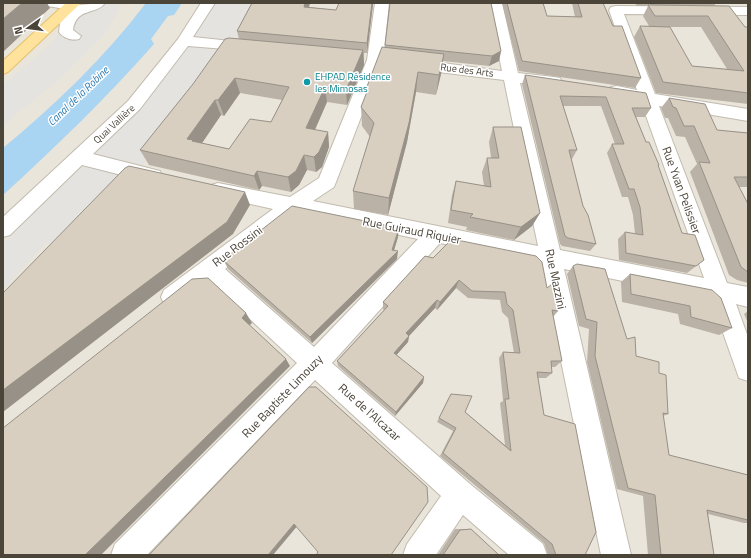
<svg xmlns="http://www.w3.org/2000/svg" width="751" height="558" font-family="'Titillium Web',sans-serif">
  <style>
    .residential { fill: #eae5da }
    .parking { fill: #e5e3e0 }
    .water { fill: #a9d4f2 }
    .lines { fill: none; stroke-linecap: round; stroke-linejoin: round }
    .minor-casing { stroke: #c2bbae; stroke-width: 2 }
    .major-casing { stroke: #e6c16a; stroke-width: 2 }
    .minor { fill: #fff; fill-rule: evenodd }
    .major { fill: #ffe39c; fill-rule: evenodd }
    .wall { fill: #bab2a6; fill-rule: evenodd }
    .shaded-wall { fill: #979187 }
    .building { fill: #d8cfc1; stroke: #979187; fill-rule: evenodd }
    .culture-dot { fill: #0f9aa8; stroke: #fff; stroke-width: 1.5 }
    .labels { text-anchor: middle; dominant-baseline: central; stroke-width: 3; stroke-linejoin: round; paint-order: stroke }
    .far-street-label { font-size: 10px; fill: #4b4439; stroke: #fff }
    .far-culture-label { font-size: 10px; fill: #0d838f; stroke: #fff; text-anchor: start }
    .far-water-label { font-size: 11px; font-style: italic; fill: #2e7ab2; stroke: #fff }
    .street-label { font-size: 12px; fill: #4b4439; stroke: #fff }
  </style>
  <rect width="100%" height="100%" fill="#f6f3ec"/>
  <path class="residential" d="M3 3H748V555H3Z"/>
  <path class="parking" d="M88 3H122L106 33 59 80 3 125V85L53 42 59 32Z
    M214 3H254L234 46 137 172 64 251 46 243 3 289V243L140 106Z"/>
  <path class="water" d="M146 3H182L174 15 168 16 151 39 154 44C107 97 56 147 3 195V148C55 105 105 57 146 3Z"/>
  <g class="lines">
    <g class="minor-casing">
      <path id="minor" d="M45 3H75L77 5 105 3C97 15 76 7 73 30L81 36 79 39C72 41 63 38 59 32L60 23 72 10 47 6Z
        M201 3H215L193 37 250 43 255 44 257 47 255 50 250 51 188 46 140 109 93 154 160 171 162 176 160 181 153 183 82 165 10 235 3 237V217L128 101 178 39Z
        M375 3H389L383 60 336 182 334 187 313 201 538 246 504 80 413 69 408 67 405 64 408 61 413 59 502 71 488 3H502L518 73 554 77 560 78 562 82 560 86 554 87 520 83 560 250 704 278 641 102 611 95 609 91 611 87 617 86 637 90 609 10 611 7 616 6 748 7V15L624 14 655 94 748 109V121L659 106 727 283 748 287V307L736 304 748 337V381L739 378 711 299 564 269 631 555H601L541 264 440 243 332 363 470 484 543 544 547 555H509L463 515 436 555H403L407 544 441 496 315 380 147 555H111L115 544 297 363 209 281 180 304 172 307 164 304 161 297 164 290 273 209 211 195 208 190 211 185 218 183 290 197 319 178 367 60ZM296 213 418 239 314 347 225 269Z"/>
    </g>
    <g class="major-casing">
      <path id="major" d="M66 3H81L8 72 3 74V61Z"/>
    </g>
    <use href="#minor" class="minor"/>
    <use href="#major" class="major"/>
  </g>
  <path class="wall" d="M252 3H310L309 7 336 10 339 3H373L367 53H364V65L347 105 327 102 315 130 328 132 329 147 322 167 316 172 307 170 299 185 291 192 262 186 259 190 149 165 140 150 239 39 237 31ZM240 93 282 100 271 122 229 149 202 143 221 115 224 116Z
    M502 3H543L547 16 575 17 572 3H603L613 26 641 78 635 88 519 71Z
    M635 3H716L714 6 745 27H748V104L656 93 634 37 640 26H649L643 16 648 6H637ZM658 27H701L727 69 692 66Z
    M385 45 501 51 499 61 489 66 443 61 441 74 436 95 416 92 407 142 388 215 354 209 353 191 370 137 362 126 361 107 366 96V89L385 47Z
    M525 75 651 108 645 117H636L646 142 659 165 658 166 682 233 704 260 687 273 619 260 618 239 625 232 635 234 633 215 628 197H622L607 153 612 144H615L601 106H563L577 150 572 159H571L583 206 596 244 590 251 562 246 560 244 522 84Z
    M669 98 717 130 748 133V187H739L748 204V283L737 280 729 275 690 172 697 164 685 137 676 136 668 118H665L661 108Z
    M493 127 540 213 532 226 514 240 466 230 467 227 448 223 452 195 456 181 484 186 482 172 487 158H491L489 142Z
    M398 237 394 250 397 259 312 343 228 269 224 261Z
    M425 256 547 288 558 311 553 317 562 361 555 367H551L552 373 546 378H538L544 415 585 555H548L544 543 440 456 453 431 437 422 448 399 451 394 465 412 505 445 500 403 503 401 499 358 503 352 514 353 508 318 502 312 500 300 468 298 456 288 437 310 435 308 409 336 408 342 396 355 424 377 423 383 395 416 338 366 337 361 384 310 383 309V302Z
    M573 266 627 339 636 356 659 373 668 414 663 416 669 455 748 475V523H744L708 514 714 555H648L643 496 617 489 587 362 589 329 579 326 567 274Z
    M630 274 732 328 719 335 680 324 678 314 622 302 621 282Z
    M748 311V323L744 314Z
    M455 529H471L499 555H438Z"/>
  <path class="shaded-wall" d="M22 3H47L50 8 3 52V19Z
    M305 3H310L306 17 304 7Z
    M372 3H373V5L367 53V43Z
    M363 50 364 65 347 105 346 90Z
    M501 51 499 61 489 66 492 56Z
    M444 54 441 74 436 95 439 75Z
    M418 72 416 92 407 142 388 215 389 198Z
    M235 78 240 93 224 116 218 100Z
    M325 87 327 102 309 143 306 128Z
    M215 100 221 115 198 149 187 139Z
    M328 132 329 147 322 167 316 172 314 157Z
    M304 155 307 170 299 185 291 192 288 177Z
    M257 171 262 186 259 190 254 176Z
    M245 192 250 205 233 234 3 412V390Z
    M540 213 532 226 514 240 521 227Z
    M399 228 398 237 392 257 398 251 397 259 312 343 310 337 392 250Z
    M459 280 456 288 437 310 440 302Z
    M437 300 435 308 409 336 408 342 393 359 394 353 406 333Z
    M246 313 252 323 248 327 242 318Z
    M286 359 290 366 101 555H85Z
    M424 377 423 383 395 416 396 412Z
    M294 524H299L273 555H268Z"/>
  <path class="building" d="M3 3H22L3 19Z
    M252 3H305L304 7 336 10 339 3H372L367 43 237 31Z
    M390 3H491L501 51 492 56 385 45Z
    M507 3H543L547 16 582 17 578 3H603L613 26H622L641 78 522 61Z
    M648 5 729 6 745 27H748V93L663 82 640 26 670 27 692 66 744 71 708 16H655Z
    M229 38 363 50 346 90 325 87 306 128 328 132 319 152 314 157 304 155 296 171 288 177 257 171 254 176 140 150 193 84 225 39ZM235 78 289 87 271 122 250 119 229 149 192 141 193 140 187 139 215 100H218Z
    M382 47 444 54 439 75 418 72 409 123 389 198 353 191 374 123 361 107 368 89H366Z
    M525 75 646 93 651 108H632L646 142H649L659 165H658L682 233 695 235 704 260 696 266 626 253 625 232 643 235 640 207 634 189H629L612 144H624L606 97 560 96 577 150H569L583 206 588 215 596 244 568 238 565 236Z
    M669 98 705 104 717 130 748 133V177H734L748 204V272L741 267 699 162 710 163 694 126H684L676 108 673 107Z
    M493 127H521L540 213 521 227 470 217 473 214 451 210 456 181 491 187 487 158H499Z
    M129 166 245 192 227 222 3 390V293L125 168Z
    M292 206 399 228 392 250 398 251 310 337 224 261V259Z
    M452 239 536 256 542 262 547 288 552 284 558 311 552 310 562 361H551L552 373 537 372 544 415 575 424 596 532 585 555H556L552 544 443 453 456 428 439 418 451 394 472 396 465 412 511 451 505 399H509L503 352 520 353 513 310 507 304 505 292 472 291 459 280 440 302 437 300 406 333 409 336 394 353 424 377 396 412 337 361 388 306 383 302 425 256 433 258Z
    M577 264 605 269 627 339 635 337 636 356 659 362V373L666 375 668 414 663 413 669 455 748 475V520L707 510 714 555H661L655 495 628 488 595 356 597 322 586 319 573 266Z
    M630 274 712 290 721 298 732 328 691 317 690 306 631 294Z
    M208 278 246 313 242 318 286 359 85 555H3V428L192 279Z
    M309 387H316L427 487 428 502 391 555H316L318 552 294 524 268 555H149Z
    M471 529 499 555H443L460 530Z"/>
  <circle class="culture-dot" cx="307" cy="82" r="4"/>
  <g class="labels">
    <g class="far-street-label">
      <text transform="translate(467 70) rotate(7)">Rue des Arts</text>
      <text transform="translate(114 124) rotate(-43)">Quai Vallière</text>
    </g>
    <g class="far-culture-label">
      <text x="315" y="76">EHPAD Résidence<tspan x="315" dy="12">les Mimosas</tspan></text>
    </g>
    <g class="far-water-label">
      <text transform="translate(78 96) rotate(-44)">Canal de la Robine</text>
    </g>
    <g class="street-label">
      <text transform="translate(682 190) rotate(70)">Rue Yvan Pelissier</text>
      <text transform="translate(412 230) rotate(11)">Rue Guiraud Riquier</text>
      <text transform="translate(237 246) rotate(-37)">Rue Rossini</text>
      <text transform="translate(556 279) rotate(78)">Rue Mazzini</text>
      <text transform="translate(282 396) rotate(-46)">Rue Baptiste Limouzy</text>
      <text transform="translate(370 412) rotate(42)">Rue de l'Alcazar</text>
    </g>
  </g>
  <rect width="751" height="558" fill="none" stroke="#4b4439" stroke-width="8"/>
  <g transform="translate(28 28) rotate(256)" stroke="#ffffff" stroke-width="3" paint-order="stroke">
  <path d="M0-3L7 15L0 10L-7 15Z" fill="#4b4439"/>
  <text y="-6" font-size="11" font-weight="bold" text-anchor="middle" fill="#4b4439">N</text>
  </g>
</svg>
